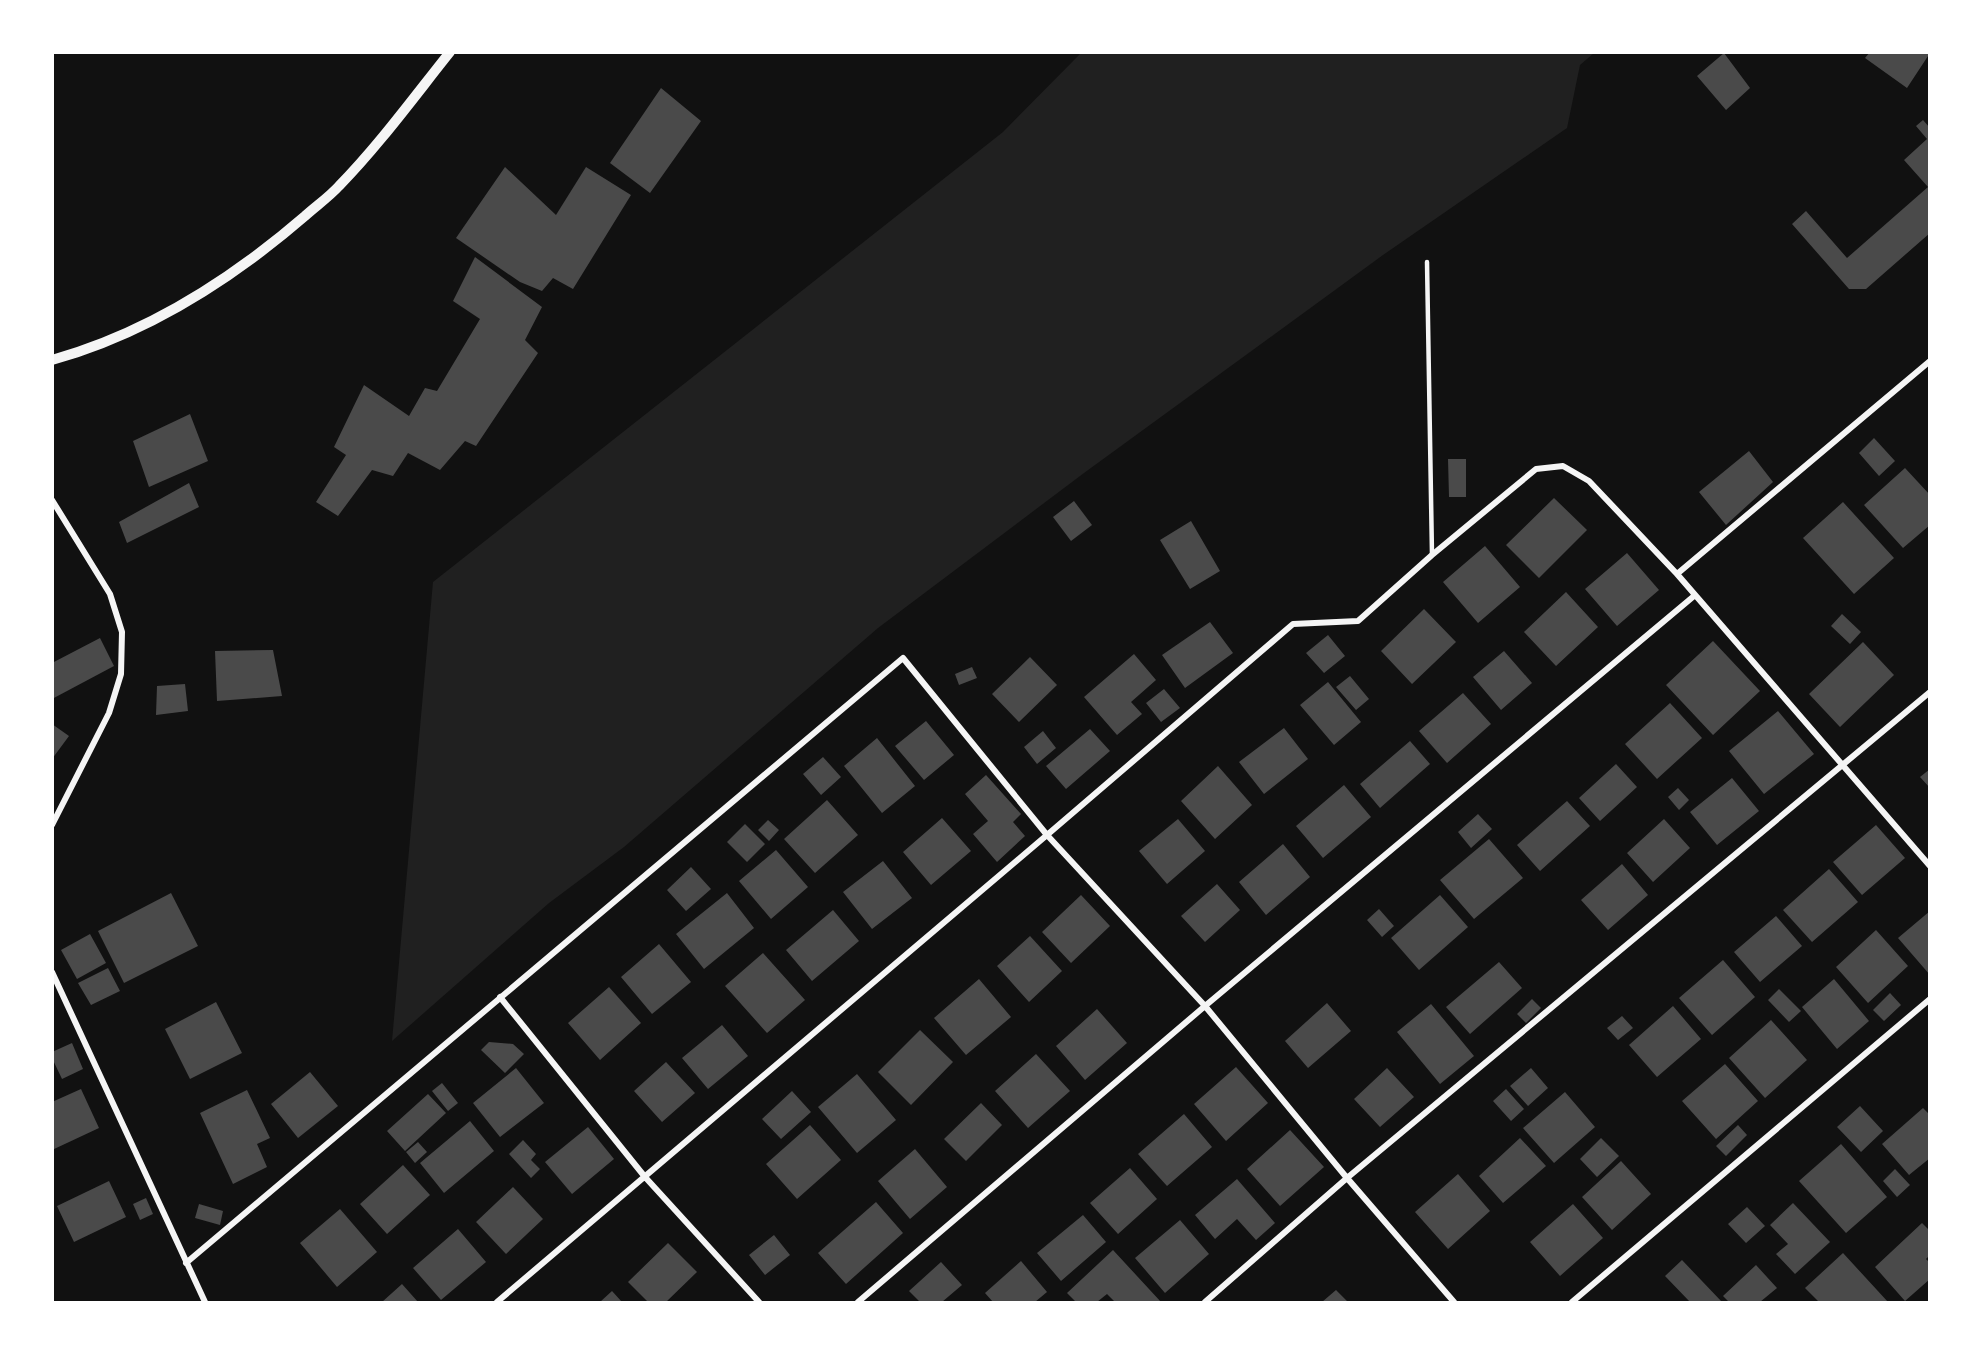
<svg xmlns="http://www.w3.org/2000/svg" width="1982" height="1355" font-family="'PT Sans',sans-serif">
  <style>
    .green { fill: #202020 }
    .building { fill: #4a4a4a }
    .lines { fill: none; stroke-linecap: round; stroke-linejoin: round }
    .service { stroke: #f5f5f5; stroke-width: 4.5 }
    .minor { stroke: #f5f5f5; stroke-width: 6 }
    .tertiary { stroke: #f5f5f5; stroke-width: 10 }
  </style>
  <rect width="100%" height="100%" fill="#111"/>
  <path class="green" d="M1081 53H1594L1580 65 1567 128 1383 255 1084 473 878 628 624 847 549 903 392 1041 433 582 1003 132Z"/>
  <path class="building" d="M1870 52H1930V53L1907 88 1865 58Z
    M1724 53 1750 88 1726 110 1697 76Z
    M661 88 701 121 650 193 610 163Z
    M1923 120 1930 128V233L1866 289H1849L1792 224 1806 211 1847 258 1928 187 1904 160 1927 139 1916 126Z
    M505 167 556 215 586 167 631 195 573 289 553 278 542 291 520 282 456 238Z
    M475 257 542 307 525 340 538 353 476 446 465 441 440 470 408 453 393 476 372 470 338 516 316 502 346 455 334 447 364 385 409 416 425 388 437 391 480 319 453 301Z
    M190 414 208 461 149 487 133 441Z
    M1874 438 1895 461 1879 476 1859 453Z
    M1749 451 1773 482 1726 525 1699 492Z
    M1448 459H1466V497H1449Z
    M1905 468 1930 495V525L1903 548 1864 505Z
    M189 483 199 507 127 543 119 522Z
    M1554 498 1587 530 1539 578 1506 545Z
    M1074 501 1092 525 1071 541 1053 517Z
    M1843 502 1894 558 1854 594 1803 538Z
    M1191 521 1220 571 1190 589 1160 540Z
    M1485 546 1520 587 1478 623 1443 582Z
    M1627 553 1659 590 1617 626 1585 589Z
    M1566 592 1598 627 1556 666 1524 632Z
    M1424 609 1456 642 1412 684 1381 651Z
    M1842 614 1861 632 1850 644 1831 626Z
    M1210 622 1233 653 1185 688 1162 655Z
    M1328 635 1345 656 1324 673 1306 653Z
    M100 638 114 666 52 699V663Z
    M1713 641 1760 691 1713 735 1666 685Z
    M1863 642 1894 675 1840 727 1809 694Z
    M273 650 282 696 217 701 215 651Z
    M1504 651 1532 683 1501 710 1473 677Z
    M1134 654 1156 680 1131 702 1142 714 1117 735 1084 697Z
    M1030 657 1057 685 1019 722 992 694Z
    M972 667 977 678 959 685 955 674Z
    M1350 676 1369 699 1356 710 1336 687Z
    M1328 682 1361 722 1334 745 1300 705Z
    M185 684 188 711 156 715 157 686Z
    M1164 689 1180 708 1161 722 1146 703Z
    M1463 693 1491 724 1447 763 1419 731Z
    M1670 703 1702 738 1657 779 1625 744Z
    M1778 711 1814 754 1764 794 1729 751Z
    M926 721 954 755 924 780 895 746Z
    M52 724 69 736 52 759Z
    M1284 728 1308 759 1264 794 1239 762Z
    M1090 729 1110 751 1066 789 1046 766Z
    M1043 731 1056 748 1037 764 1024 747Z
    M877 738 915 786 882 813 844 766Z
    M1410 741 1430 764 1380 808 1360 784Z
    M823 757 841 777 821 795 803 774Z
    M1616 764 1637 787 1600 821 1579 798Z
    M1218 766 1252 805 1215 839 1181 801Z
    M1930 769V788L1920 777Z
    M986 775 1021 814 1013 822 1025 836 997 862 973 834 988 821 965 794Z
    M1732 778 1759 811 1717 845 1690 812Z
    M1344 785 1371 817 1323 858 1296 826Z
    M1678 788 1689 800 1679 810 1668 797Z
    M827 800 858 835 815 873 784 839Z
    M1567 801 1590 826 1540 871 1517 845Z
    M1478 814 1492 829 1471 848 1458 832Z
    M942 818 971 851 931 885 903 852Z
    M1178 819 1205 851 1167 884 1139 851Z
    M1664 819 1690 848 1653 882 1627 853Z
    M768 820 779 830 769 841 758 830Z
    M745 824 765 844 747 862 727 842Z
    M1876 825 1905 858 1862 895 1833 862Z
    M1489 839 1523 878 1474 919 1440 880Z
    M1283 844 1310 877 1266 915 1239 882Z
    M776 850 808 887 771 919 739 881Z
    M883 861 912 898 872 929 843 892Z
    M1622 864 1648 895 1608 930 1581 900Z
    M691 867 711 889 686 911 667 890Z
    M1829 869 1858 902 1812 942 1783 910Z
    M1217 884 1240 910 1205 942 1181 916Z
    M171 893 198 946 124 983 98 931Z
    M727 893 754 928 704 969 676 934Z
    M1081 895 1110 926 1071 963 1042 932Z
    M1440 895 1468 927 1419 970 1391 938Z
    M1379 909 1394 926 1382 937 1367 920Z
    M833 910 859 941 812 981 786 950Z
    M1930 911V975L1898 938Z
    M1776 916 1802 946 1760 982 1734 952Z
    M1876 930 1908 966 1868 1003 1836 967Z
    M90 934 106 963 77 979 61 950Z
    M1030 936 1062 971 1029 1002 997 966Z
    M659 944 691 982 652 1014 621 977Z
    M763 953 805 1000 767 1033 725 986Z
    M1723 960 1755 997 1712 1035 1679 998Z
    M1499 962 1522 988 1470 1034 1446 1007Z
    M108 968 120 991 91 1005 78 983Z
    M979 979 1011 1017 966 1055 934 1018Z
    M1834 979 1869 1021 1837 1049 1802 1007Z
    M609 987 641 1023 600 1060 568 1023Z
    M1779 989 1801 1011 1789 1022 1768 1000Z
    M1890 993 1901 1005 1884 1021 1873 1010Z
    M1532 999 1541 1008 1526 1023 1517 1014Z
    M216 1002 242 1053 190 1079 165 1029Z
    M1327 1003 1351 1031 1308 1068 1285 1041Z
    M1431 1004 1474 1056 1440 1084 1397 1032Z
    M1673 1006 1701 1039 1657 1077 1629 1045Z
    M1097 1009 1127 1043 1085 1080 1056 1046Z
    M1622 1016 1633 1028 1618 1040 1607 1028Z
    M1771 1020 1807 1060 1765 1098 1729 1058Z
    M722 1025 748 1056 708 1089 682 1058Z
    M920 1030 953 1062 911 1105 878 1072Z
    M489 1042 513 1044 524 1054 505 1073 481 1050Z
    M72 1043 83 1069 62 1079 52 1058V1052Z
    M1036 1054 1070 1091 1028 1128 995 1091Z
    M666 1062 695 1093 662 1122 634 1091Z
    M1725 1064 1758 1101 1716 1139 1682 1101Z
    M1236 1067 1268 1103 1226 1141 1194 1104Z
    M516 1068 544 1103 500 1137 473 1103Z
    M1387 1068 1414 1097 1380 1127 1354 1099Z
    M1531 1068 1548 1088 1528 1106 1510 1086Z
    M310 1072 338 1106 298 1138 271 1104Z
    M857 1074 896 1120 857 1153 818 1107Z
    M442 1083 458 1103 448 1111 432 1091Z
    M81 1089 99 1128 52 1150V1102Z
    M1506 1089 1524 1109 1511 1121 1493 1101Z
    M247 1090 270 1138 257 1144 267 1167 233 1184 200 1113Z
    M792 1091 811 1112 781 1139 762 1119Z
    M1565 1092 1595 1127 1554 1163 1523 1128Z
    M428 1094 446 1113 405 1151 387 1131Z
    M981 1103 1002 1125 966 1161 944 1139Z
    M1860 1106 1883 1131 1861 1152 1837 1127Z
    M1923 1108 1930 1115V1158L1909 1175 1882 1144Z
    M1184 1114 1212 1147 1167 1186 1138 1154Z
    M470 1121 494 1151 444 1193 420 1163Z
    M810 1125 841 1160 797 1199 766 1164Z
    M1738 1125 1747 1135 1726 1156 1716 1146Z
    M588 1127 614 1159 572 1194 545 1162Z
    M1290 1130 1324 1167 1280 1206 1247 1169Z
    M1520 1138 1546 1166 1503 1203 1479 1176Z
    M1601 1138 1619 1156 1597 1177 1580 1159Z
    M523 1140 536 1154 531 1160 540 1169 531 1178 509 1154Z
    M418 1142 427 1152 415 1163 406 1152Z
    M1841 1144 1887 1197 1846 1233 1799 1181Z
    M915 1149 947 1187 910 1219 878 1181Z
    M1621 1161 1651 1194 1612 1230 1582 1197Z
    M403 1165 430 1195 387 1234 360 1204Z
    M1130 1168 1157 1199 1118 1234 1090 1203Z
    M1895 1169 1910 1185 1897 1197 1883 1181Z
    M1458 1174 1490 1211 1448 1249 1415 1212Z
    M1237 1179 1275 1223 1256 1240 1237 1219 1215 1239 1195 1215Z
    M109 1181 126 1217 74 1242 57 1206Z
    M513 1187 543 1219 506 1254 476 1222Z
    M146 1198 153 1214 140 1220 133 1204Z
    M876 1202 903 1233 846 1284 818 1253Z
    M1793 1203 1830 1242 1795 1274 1776 1254 1788 1244 1770 1225Z
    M199 1204 223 1211 220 1225 195 1218Z
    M1573 1204 1603 1238 1560 1276 1530 1242Z
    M1747 1207 1765 1226 1746 1243 1728 1224Z
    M340 1209 377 1252 337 1287 300 1243Z
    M1083 1215 1106 1242 1061 1281 1037 1253Z
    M1180 1220 1209 1254 1165 1293 1135 1258Z
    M1922 1223 1930 1231V1255L1926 1259 1930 1263V1279L1905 1301 1875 1267Z
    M458 1229 486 1262 441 1300 413 1268Z
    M774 1235 790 1255 765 1275 749 1255Z
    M668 1243 697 1272 666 1302H648L628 1282Z
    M1113 1250 1161 1302H1115L1107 1294 1097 1302H1076L1067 1293Z
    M1843 1253 1888 1302H1819L1805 1288Z
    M1682 1260 1722 1302H1690L1665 1276Z
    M1021 1261 1047 1292 1035 1302H993L985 1293Z
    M941 1262 962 1285 942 1302H920L909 1291Z
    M1756 1265 1777 1288 1760 1302H1729L1723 1296Z
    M402 1284 418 1302H382Z
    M1336 1290 1348 1302H1322Z
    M612 1291 622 1302H600Z"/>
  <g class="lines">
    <path class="service" d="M1427 262 1432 555"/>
    <path class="minor" d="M52 500 110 594 122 632 121 674 109 713 52 825
      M1677 574 1930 361
      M52 972 205 1302
      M500 997 645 1177 759 1302
      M186 1263 903 658 1047 835 1205 1006 1347 1178 1454 1302
      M497 1302 1047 835 1293 624 1358 621 1432 555 1536 469 1563 466 1589 481 1677 574 1930 866
      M858 1302 1205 1006 1694 596
      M1205 1302 1347 1178 1930 692
      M1572 1302 1930 999"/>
    <path class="tertiary" d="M52 360C145 334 232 279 305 216 316 206 329 197 339 186 379 145 414 97 450 52"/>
  </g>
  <rect width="1982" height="1355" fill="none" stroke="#ffffff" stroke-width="108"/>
</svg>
